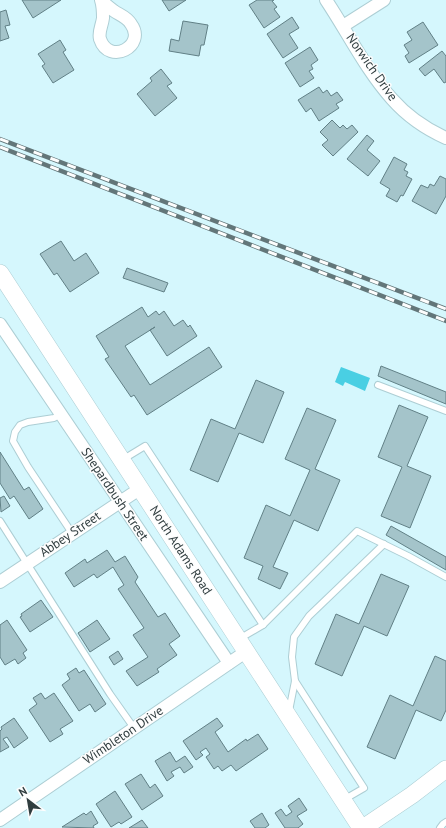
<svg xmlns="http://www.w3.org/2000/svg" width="446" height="828" font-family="'PT Sans',sans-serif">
<rect width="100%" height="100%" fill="#d5f7fd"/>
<polygon fill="#49cfe3" points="341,367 370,378 365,391 345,382 343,386 335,382"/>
<g fill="#a4c4ca" stroke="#618086">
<polygon points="22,0 61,0 33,18"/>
<polygon points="162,0 186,0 169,11"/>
<polygon points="257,0 274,0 272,1 277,7 274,9 280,17 264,28 249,5"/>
<polygon points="6,10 10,25 5,26 9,38 0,41 0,12"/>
<polygon points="292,17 299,28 289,34 298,48 283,58 267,34"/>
<polygon points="183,21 208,25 204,45 201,45 199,56 169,51 171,39 179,41"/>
<polygon points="423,22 438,45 409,63 405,56 409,53 404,45 412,40 407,32"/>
<polygon points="60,40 66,50 63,52 74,70 53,83 42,66 45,64 38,54"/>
<polygon points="310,47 318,60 311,65 313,69 309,71 314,78 300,87 285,63"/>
<polygon points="442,51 446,56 446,82 444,83 434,69 425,76 419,69"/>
<polygon points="161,69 172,83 167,86 177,98 155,116 137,94 152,81 150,78"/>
<polygon points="319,87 323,93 327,90 331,96 337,92 343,100 336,104 339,108 319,121 311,108 306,112 298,100"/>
<polygon points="332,120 340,128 343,125 347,129 352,125 358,132 333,156 322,145 328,140 320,132"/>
<polygon points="367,135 374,141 367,150 380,161 368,176 347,159"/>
<polygon points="394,157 407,164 404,170 408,172 406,176 412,179 403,196 401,195 397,202 386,196 390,189 380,183"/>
<polygon points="440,176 446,179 446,196 436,214 412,201 421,185 428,188 430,184 434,186"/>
<polygon points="61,241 74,261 86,253 99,273 70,292 57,273 54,275 40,254"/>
<polygon points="127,268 168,283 164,292 123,278"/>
<polygon points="142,307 148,317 156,311 159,315 164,311 174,326 183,320 188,327 190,325 197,336 167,356 150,330 155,327 125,346 150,385 209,347 222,367 147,415 134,395 131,397 105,359 109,357 96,336"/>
<polygon points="381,366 446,392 446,404 378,376"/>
<polygon points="256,380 284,392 263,443 239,433 218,482 190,470 211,419 235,429"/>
<polygon points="399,405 428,417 407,466 431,476 410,528 381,516 402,467 378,457"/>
<polygon points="307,408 336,420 315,469 340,480 318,531 294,520 273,567 288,573 280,589 258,579 263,566 244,558 266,505 290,516 310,470 285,459"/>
<polygon points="0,452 24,490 29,487 43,509 29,519 14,496 10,499 0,483"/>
<polygon points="4,496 10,506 1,512 0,498"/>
<polygon points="391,526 446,557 446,570 386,535"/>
<polygon points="107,550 115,562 125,556 138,577 135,582 158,617 165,613 180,636 169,644 177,655 157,669 159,672 137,686 126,671 148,657 133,635 144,628 118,589 124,585 113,567 97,578 94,574 74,587 65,573 85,559 87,563"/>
<polygon points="381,574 409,586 387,636 364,626 342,676 315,664 336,614 359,624"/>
<polygon points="41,600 53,617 30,632 20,617 22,616 21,614"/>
<polygon points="7,620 27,650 23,653 26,658 18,664 15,659 5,665 0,657 0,625"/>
<polygon points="97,620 110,639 90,652 78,633"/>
<polygon points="118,651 123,659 114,665 109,657"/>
<polygon points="435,656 446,661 446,710 441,721 416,710 395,759 367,747 390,695 413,706"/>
<polygon points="76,668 79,673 84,670 106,704 95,712 90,704 79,711 62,685 70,679 67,674"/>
<polygon points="41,693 45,699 54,693 73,721 60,729 63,734 50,742 29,710 37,704 33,698"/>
<polygon points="14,718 28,738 14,748 7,737 3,739 9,747 0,752 0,731 2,729 1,727"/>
<polygon points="217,718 223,726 215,732 228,752 246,739 247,741 258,734 268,749 236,771 231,765 222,771 218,766 214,769 206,757 210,754 206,748 200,752 203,755 196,760 183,741"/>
<polygon points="170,752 176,762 185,756 193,767 184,773 180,767 171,772 174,776 167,781 155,761"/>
<polygon points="141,774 150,788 155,784 163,796 142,810 125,784"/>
<polygon points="115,791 132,817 121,824 119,822 111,827 96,804"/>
<polygon points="299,798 307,810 297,816 303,824 298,828 285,828 275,813 281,809 286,816 292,812 288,806"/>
<polygon points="91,811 98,823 93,826 94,828 62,827 84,813 86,815"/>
<polygon points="262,813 269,825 265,828 255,828 250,821"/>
<polygon points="142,820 148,828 129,828"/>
</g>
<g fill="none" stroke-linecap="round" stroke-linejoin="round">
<g stroke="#adced4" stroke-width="8">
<g id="lane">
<polyline points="378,385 446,411"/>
<polyline points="61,414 54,418 28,422 20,425 15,432 13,441 28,467 72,533"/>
<polyline points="122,460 145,446 263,625"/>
<polyline points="0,521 110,694 134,728"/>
<polyline points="239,639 263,625 357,531 408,556 446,577"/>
<polyline points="295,681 364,788 345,799"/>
<polyline points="289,711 295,681 292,657 294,637 309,616 384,544"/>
<polyline points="440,828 443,824 446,822"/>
</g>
</g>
<g stroke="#adced4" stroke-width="14">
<g id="street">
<path d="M101,0C103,6 103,12 103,18C102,26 98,32 100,39C109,66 147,46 131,24C127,17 120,15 114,11C110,8 106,5 102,1"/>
<path d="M326,0C348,33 366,70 392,99C407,116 426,129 446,138"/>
<polyline points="343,26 384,0"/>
<polyline points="0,324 229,663"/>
<polyline points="0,582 141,488"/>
<polyline points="0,820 247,651"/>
</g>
</g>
<g stroke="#adced4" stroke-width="18">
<g id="secondary">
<polyline points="0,273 361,828"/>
<polyline points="363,828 412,795 446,769"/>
</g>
</g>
<use href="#lane" stroke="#fff" stroke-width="6"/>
<use href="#street" stroke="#fff" stroke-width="12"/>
<use href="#secondary" stroke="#fff" stroke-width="17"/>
<g stroke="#637679" stroke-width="4.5">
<g id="rail">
<polyline points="0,139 446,309"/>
<polyline points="0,147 446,321"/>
</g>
</g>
<use href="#rail" stroke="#fdfdfd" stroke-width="3" stroke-dasharray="9" stroke-linecap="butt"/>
</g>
<g text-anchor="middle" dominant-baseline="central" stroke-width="3" stroke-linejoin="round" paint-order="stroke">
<g font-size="13" fill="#303d3f" stroke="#fdfdfd">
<text transform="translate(372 67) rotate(55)">Norwich Drive</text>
<text transform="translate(115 494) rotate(56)">Shepardbush Street</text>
<text transform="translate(70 534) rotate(-34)">Abbey Street</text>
<text transform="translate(181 550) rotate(57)">North Adams Road</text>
<text transform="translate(123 735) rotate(-34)">Wimbleton Drive</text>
</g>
</g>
<g transform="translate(28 800) rotate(329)" stroke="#fdfdfd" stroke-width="3" paint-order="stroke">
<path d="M0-3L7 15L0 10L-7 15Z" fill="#303d3f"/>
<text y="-6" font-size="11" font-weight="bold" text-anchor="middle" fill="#303d3f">N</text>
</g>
</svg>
